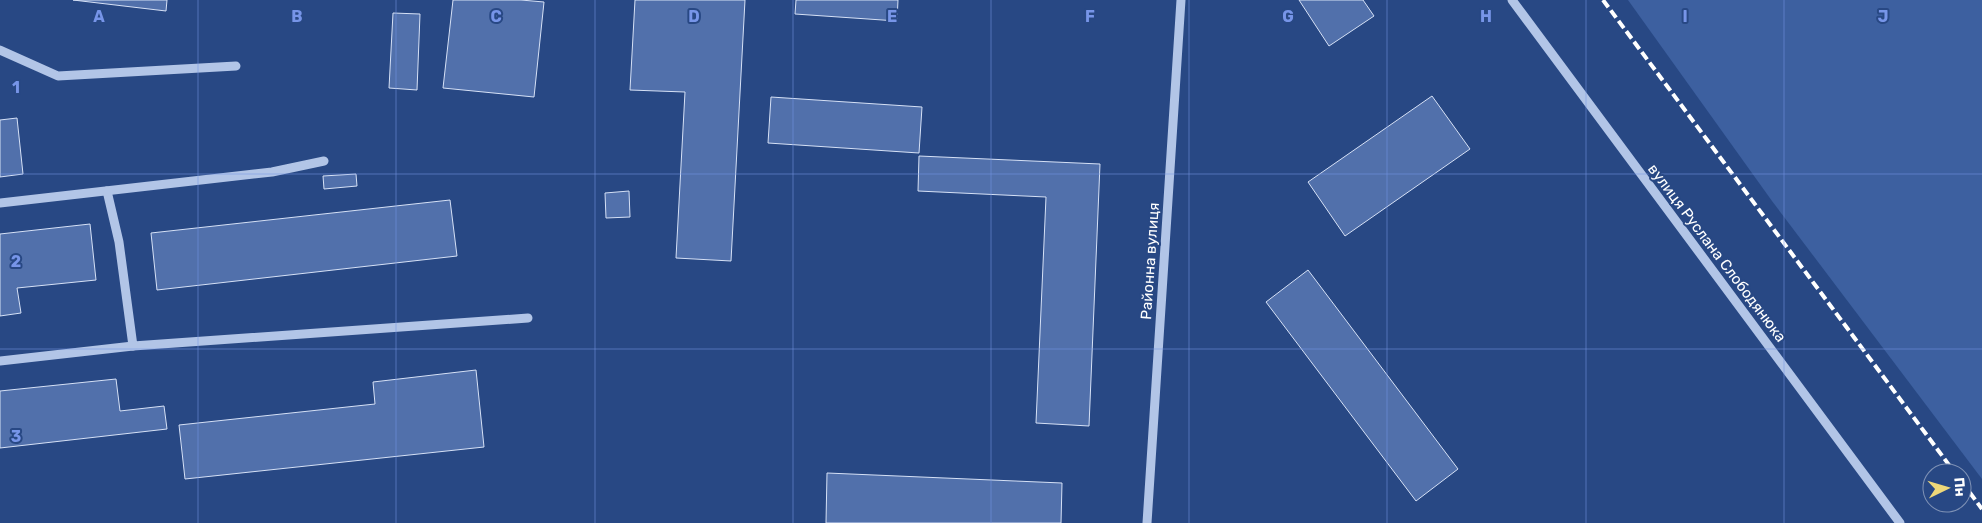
<svg xmlns="http://www.w3.org/2000/svg" width="1982" height="523" font-family="Rubik,sans-serif">
<rect width="100%" height="100%" fill="#284884"/>
<polygon fill="#3d60a0" points="1628,0 1982,0 1982,479 1772,201"/>
<g fill="#5170ab" stroke="#d6e1f6">
<polygon points="73,0 167,0 166,11"/>
<polygon points="453,0 521,0 544,2 534,97 443,88"/>
<polygon points="635,0 745,0 731,261 676,258 685,92 630,90"/>
<polygon points="796,0 898,0 897,21 795,14"/>
<polygon points="1299,0 1363,0 1374,16 1329,46"/>
<polygon points="393,13 420,14 417,90 389,88"/>
<polygon points="1432,96 1470,149 1345,236 1308,182"/>
<polygon points="771,97 922,107 919,153 768,143"/>
<polygon points="17,118 23,174 0,177 0,120"/>
<polygon points="919,156 1100,164 1089,426 1036,423 1046,197 918,191"/>
<polygon points="356,174 357,186 324,189 323,176"/>
<polygon points="629,191 630,217 606,218 605,193"/>
<polygon points="450,200 457,256 157,290 151,233"/>
<polygon points="90,224 96,280 17,288 21,313 0,316 0,234"/>
<polygon points="1308,270 1458,469 1416,501 1266,302"/>
<polygon points="476,370 484,447 185,479 179,425 375,404 373,382"/>
<polygon points="116,379 120,411 164,406 167,429 0,448 0,391"/>
<polygon points="827,473 1062,483 1061,523 826,523"/>
</g>
<g fill="none" stroke-linecap="round" stroke-linejoin="round">
<g stroke="#b2c5e7" stroke-width="9">
<polyline points="1512,0 1900,523"/>
<polyline points="0,50 58,76 236,66"/>
<polyline points="107,191 119,242 133,346 528,318"/>
<polyline points="0,203 272,172 324,161"/>
<polyline points="0,361 133,346"/>
<polyline points="1147,523 1181,0"/>
</g>
<g stroke="#fff" stroke-width="4" stroke-dasharray="9 4" stroke-linecap="butt">
<polyline points="1603,0 1955,473"/>
<polyline points="1962,482 1982,509"/>
</g>
</g>
<path fill="none" stroke="#7795e8" stroke-width="1" stroke-opacity="0.55" d="M198,0V523M396,0V523M595,0V523M793,0V523M991,0V523M1189,0V523M1387,0V523M1586,0V523M1784,0V523M0,174H1982M0,349H1982"/>
<g text-anchor="middle" dominant-baseline="central" stroke-width="4" stroke-linejoin="round" paint-order="stroke">
<g font-size="15" fill="#fff" stroke="#284884">
<text transform="translate(1717 253) rotate(53)">вулиця Руслана Слободянюка</text>
<text transform="translate(1150 261) rotate(-86)">Районна вулиця</text>
</g>
</g>
<g font-size="16" text-anchor="middle" font-weight="bold" fill="#7795e8" stroke="#284884" stroke-width="4" stroke-linejoin="round" paint-order="stroke">
<text x="99" y="22">A</text>
<text x="297" y="22">B</text>
<text x="496" y="22">C</text>
<text x="694" y="22">D</text>
<text x="892" y="22">E</text>
<text x="1090" y="22">F</text>
<text x="1288" y="22">G</text>
<text x="1486" y="22">H</text>
<text x="1685" y="22">I</text>
<text x="1883" y="22">J</text>
<text x="16" y="93">1</text>
<text x="16" y="267">2</text>
<text x="16" y="442">3</text>
</g>
<g transform="translate(1947 488) rotate(85)"><circle r="24" fill="#284884" stroke="#7e91b5"/>
<path d="M0-4L9 19L0 12L-9 19Z" fill="#eed879"/>
<text y="-8" font-size="14" font-weight="bold" text-anchor="middle" fill="#ffffff">Пн</text>
</g>
</svg>
